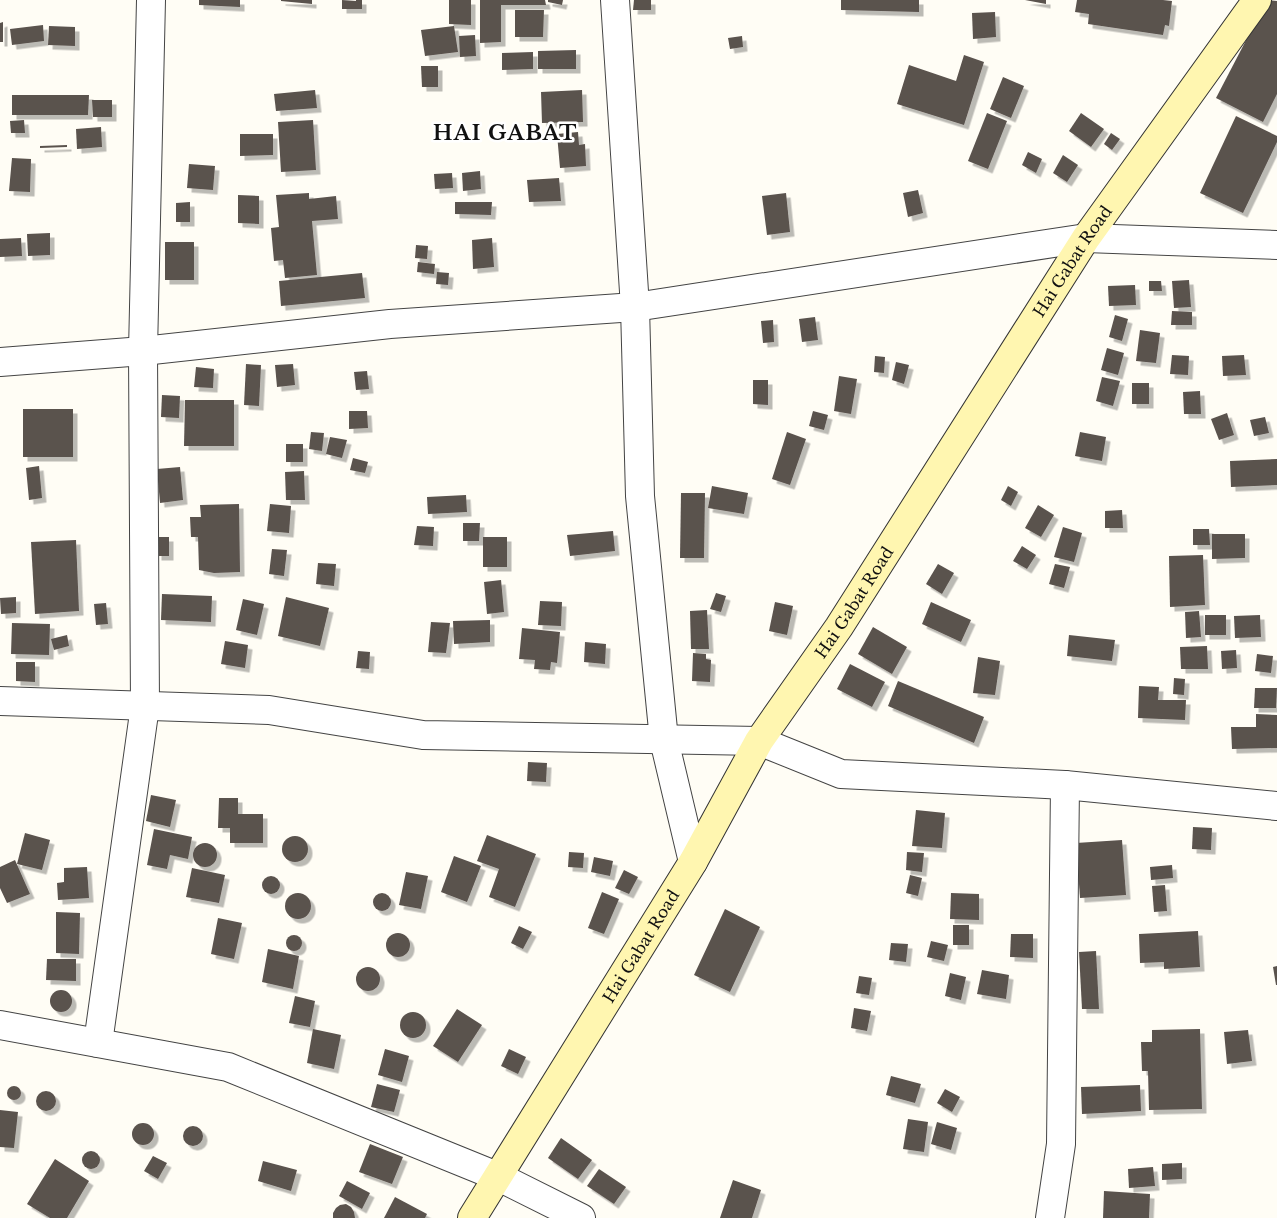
<svg xmlns="http://www.w3.org/2000/svg" width="1277" height="1218" font-family="'Libre Baskerville',serif">
<defs>
<filter id="shadow"><feDropShadow dx="4.5" dy="4.5" stdDeviation="0" flood-color="#0004"/></filter>
</defs>
<rect width="100%" height="100%" fill="#fffdf5"/>
<g fill="#5a524d" filter="url(#shadow)">
<polygon points="199,0 240,0 240,7 199,5"/>
<polygon points="281,0 312,0 312,4 281,1"/>
<polygon points="342,0 356,1 356,0 362,0 362,9 342,9"/>
<polygon points="449,0 471,0 471,25 449,24"/>
<polygon points="480,0 545,0 546,5 501,5 501,42 480,43"/>
<polygon points="548,0 563,0 562,5 548,2"/>
<polygon points="634,0 651,0 651,10 633,10"/>
<polygon points="841,0 919,0 919,12 841,10"/>
<polygon points="1025,0 1046,0 1046,4"/>
<polygon points="1077,0 1163,0 1172,1 1169,26 1165,25 1163,35 1088,24 1089,14 1075,12"/>
<polygon points="1267,0 1277,1 1277,94 1263,122 1216,98"/>
<polygon points="515,10 544,10 543,37 515,37"/>
<polygon points="995,12 996,37 973,39 972,13"/>
<polygon points="3,22 3,42 0,42 0,23"/>
<polygon points="43,25 44,41 12,45 10,29"/>
<polygon points="49,26 75,27 75,46 48,45"/>
<polygon points="454,26 458,52 425,56 421,30"/>
<polygon points="475,35 476,56 460,57 459,36"/>
<polygon points="742,36 743,47 730,49 728,38"/>
<polygon points="576,50 576,69 538,69 538,51"/>
<polygon points="533,52 533,69 502,70 502,53"/>
<polygon points="964,55 984,62 964,125 897,104 909,65 956,81"/>
<polygon points="421,66 438,66 438,87 422,87"/>
<polygon points="1003,77 1024,86 1011,118 990,109"/>
<polygon points="315,90 317,108 276,111 274,94"/>
<polygon points="582,90 583,122 542,123 541,92"/>
<polygon points="12,95 89,95 88,115 12,115"/>
<polygon points="92,100 112,100 112,117 93,117"/>
<polygon points="987,113 1007,121 988,169 968,161"/>
<polygon points="1081,113 1104,129 1091,147 1069,131"/>
<polygon points="1236,116 1277,136 1277,142 1243,213 1200,193"/>
<polygon points="24,120 25,133 11,133 10,121"/>
<polygon points="313,120 316,170 281,172 278,122"/>
<polygon points="101,127 102,147 77,149 76,129"/>
<polygon points="578,132 579,145 585,144 586,166 560,168 557,134"/>
<polygon points="1111,133 1120,139 1112,150 1104,144"/>
<polygon points="240,134 273,134 273,155 240,156"/>
<polygon points="67,145 67,147 40,148 40,146"/>
<polygon points="1028,152 1042,159 1036,173 1022,165"/>
<polygon points="1063,155 1078,165 1067,182 1053,173"/>
<polygon points="12,158 31,159 30,192 9,191"/>
<polygon points="189,164 215,166 213,190 187,188"/>
<polygon points="480,171 481,189 463,191 462,173"/>
<polygon points="452,173 453,188 435,189 434,174"/>
<polygon points="559,178 561,201 529,202 527,180"/>
<polygon points="918,190 923,213 908,217 903,193"/>
<polygon points="309,193 309,199 336,196 338,219 312,221 317,275 285,278 283,260 274,261 271,228 279,227 276,195"/>
<polygon points="786,193 790,232 767,235 762,196"/>
<polygon points="238,195 259,196 259,224 238,223"/>
<polygon points="190,202 190,222 176,222 176,203"/>
<polygon points="455,202 492,202 491,215 455,214"/>
<polygon points="50,233 50,255 28,256 27,234"/>
<polygon points="21,238 22,256 0,257 0,239"/>
<polygon points="492,238 494,267 473,269 472,240"/>
<rect x="165" y="242" width="29" height="38"/>
<polygon points="416,245 428,246 427,259 415,258"/>
<polygon points="418,262 435,264 434,274 417,272"/>
<polygon points="437,272 449,273 448,285 436,284"/>
<polygon points="362,273 365,298 281,306 279,281"/>
<polygon points="1189,280 1191,307 1174,308 1172,281"/>
<polygon points="1149,281 1161,281 1162,291 1149,291"/>
<polygon points="1135,285 1136,305 1109,306 1108,286"/>
<polygon points="1172,311 1192,312 1192,325 1171,325"/>
<polygon points="1115,315 1128,319 1122,341 1109,337"/>
<polygon points="815,317 818,340 802,342 799,319"/>
<polygon points="773,320 774,342 763,343 761,321"/>
<polygon points="1140,330 1160,333 1156,363 1136,361"/>
<polygon points="1107,348 1124,353 1118,375 1101,370"/>
<polygon points="1172,355 1189,356 1188,375 1170,374"/>
<polygon points="1244,355 1246,375 1223,376 1222,356"/>
<polygon points="875,356 885,357 884,373 874,372"/>
<polygon points="896,362 909,365 904,384 892,380"/>
<polygon points="246,364 261,365 259,406 244,405"/>
<polygon points="293,364 295,385 277,387 275,365"/>
<polygon points="196,367 214,369 213,388 194,387"/>
<polygon points="367,371 369,389 356,390 354,372"/>
<polygon points="839,376 857,379 851,414 834,411"/>
<polygon points="1102,377 1120,381 1113,406 1096,401"/>
<polygon points="753,380 768,380 768,405 753,404"/>
<rect x="1132" y="383" width="17" height="21"/>
<polygon points="1200,391 1201,414 1184,414 1183,392"/>
<polygon points="162,395 180,396 179,418 161,417"/>
<polygon points="185,400 234,400 234,446 184,446"/>
<rect x="23" y="409" width="50" height="48"/>
<polygon points="349,411 367,411 368,428 349,429"/>
<polygon points="813,411 828,415 824,430 809,426"/>
<polygon points="1227,413 1234,435 1219,440 1211,419"/>
<polygon points="1265,417 1269,433 1254,436 1250,420"/>
<polygon points="311,432 324,433 322,451 309,449"/>
<polygon points="787,432 806,439 790,485 772,479"/>
<polygon points="1080,432 1106,437 1102,461 1075,456"/>
<polygon points="330,437 347,440 342,458 326,454"/>
<rect x="286" y="444" width="17" height="18"/>
<polygon points="353,458 368,462 365,473 350,470"/>
<polygon points="1277,459 1277,485 1231,487 1230,461"/>
<polygon points="39,466 42,498 29,500 26,468"/>
<polygon points="180,467 183,500 160,503 157,469"/>
<polygon points="304,471 305,500 286,500 285,472"/>
<polygon points="712,486 748,493 744,514 708,508"/>
<polygon points="1008,486 1018,492 1011,506 1001,500"/>
<polygon points="681,493 705,493 704,558 680,558"/>
<polygon points="466,495 467,512 428,514 427,497"/>
<polygon points="239,504 240,572 214,573 199,570 198,537 191,537 190,517 201,517 200,505"/>
<polygon points="270,504 291,506 289,533 267,531"/>
<polygon points="1038,505 1054,515 1041,537 1025,528"/>
<polygon points="1122,510 1123,528 1105,528 1105,511"/>
<polygon points="463,523 480,523 479,541 463,541"/>
<polygon points="417,526 434,527 433,546 414,545"/>
<polygon points="1063,527 1082,533 1074,562 1054,557"/>
<polygon points="1193,529 1209,529 1210,545 1193,545"/>
<polygon points="613,531 615,551 570,556 567,535"/>
<polygon points="1212,534 1245,534 1245,558 1212,559"/>
<rect x="157" y="537" width="12" height="19"/>
<rect x="483" y="537" width="24" height="30"/>
<polygon points="76,540 79,611 35,614 31,542"/>
<polygon points="1022,546 1036,555 1027,569 1013,561"/>
<polygon points="272,549 287,550 284,576 269,574"/>
<polygon points="1203,555 1205,605 1170,607 1169,556"/>
<polygon points="318,563 336,564 334,586 316,584"/>
<polygon points="938,564 954,573 942,594 926,584"/>
<polygon points="1055,564 1070,567 1064,588 1049,584"/>
<polygon points="501,580 504,612 487,614 484,582"/>
<polygon points="716,593 726,596 721,612 710,609"/>
<polygon points="162,594 212,596 211,622 161,620"/>
<polygon points="16,597 16,613 1,614 0,598"/>
<polygon points="286,597 329,608 320,646 278,636"/>
<polygon points="243,599 264,604 257,635 236,630"/>
<polygon points="540,601 562,602 561,626 538,625"/>
<polygon points="775,602 793,606 787,635 769,631"/>
<polygon points="931,602 971,620 961,642 922,624"/>
<polygon points="106,603 108,624 96,625 94,604"/>
<polygon points="707,610 709,649 691,649 690,611"/>
<polygon points="1199,611 1201,637 1186,638 1185,612"/>
<rect x="1205" y="615" width="21" height="20"/>
<polygon points="1260,615 1261,637 1235,638 1234,616"/>
<polygon points="490,620 490,642 454,644 453,621"/>
<polygon points="431,622 450,623 446,653 428,652"/>
<polygon points="12,623 50,624 49,655 11,654"/>
<polygon points="873,627 907,647 892,674 858,654"/>
<polygon points="522,628 560,632 557,663 551,662 550,670 534,669 535,660 519,659"/>
<polygon points="67,635 69,646 54,650 51,639"/>
<polygon points="1069,635 1115,640 1112,661 1067,656"/>
<polygon points="225,641 248,645 245,668 221,664"/>
<polygon points="585,642 606,644 605,664 584,662"/>
<polygon points="1207,646 1208,669 1181,669 1180,647"/>
<polygon points="1236,650 1237,668 1222,669 1221,651"/>
<polygon points="358,651 370,652 369,669 356,668"/>
<polygon points="693,653 706,654 706,659 711,660 710,682 692,681"/>
<polygon points="1257,654 1273,656 1271,673 1255,671"/>
<polygon points="978,657 1000,661 995,695 973,693"/>
<polygon points="16,662 35,662 35,682 16,681"/>
<polygon points="850,664 885,682 872,707 837,689"/>
<polygon points="1174,678 1185,679 1184,695 1173,694"/>
<polygon points="898,681 984,717 974,743 888,706"/>
<polygon points="1139,686 1159,687 1158,700 1186,700 1185,720 1138,718"/>
<polygon points="1255,688 1277,688 1276,708 1254,708"/>
<polygon points="1256,714 1277,715 1277,748 1232,749 1231,727 1256,727"/>
<polygon points="528,762 547,763 546,782 527,781"/>
<polygon points="151,795 176,800 170,827 146,821"/>
<polygon points="219,798 238,798 238,814 263,814 263,843 230,843 230,828 218,828"/>
<polygon points="916,810 945,813 942,848 912,846"/>
<polygon points="1193,827 1212,828 1211,850 1192,849"/>
<polygon points="154,829 192,837 188,859 170,855 167,869 147,865"/>
<polygon points="25,833 50,840 42,870 17,864"/>
<polygon points="487,835 536,854 515,907 489,897 499,869 477,861"/>
<circle cx="295" cy="849" r="13"/>
<polygon points="1122,840 1126,895 1080,898 1076,843"/>
<circle cx="205" cy="855" r="12"/>
<polygon points="569,852 584,853 583,868 568,867"/>
<polygon points="907,852 924,853 922,872 906,870"/>
<polygon points="454,856 481,866 467,902 441,892"/>
<polygon points="594,857 613,861 610,876 591,872"/>
<polygon points="15,860 30,894 7,903 0,888 0,867"/>
<polygon points="1172,865 1173,878 1151,880 1150,867"/>
<polygon points="87,867 89,898 58,900 57,883 64,882 64,868"/>
<polygon points="192,868 225,875 219,903 186,897"/>
<polygon points="624,870 638,877 629,894 615,888"/>
<polygon points="406,872 428,876 421,909 399,905"/>
<polygon points="910,875 922,878 918,896 906,893"/>
<circle cx="271" cy="885" r="9"/>
<polygon points="1165,885 1167,911 1154,912 1152,886"/>
<polygon points="602,892 619,899 604,934 588,928"/>
<circle cx="382" cy="902" r="9"/>
<polygon points="951,893 979,894 979,920 950,919"/>
<circle cx="298" cy="906" r="13"/>
<polygon points="725,909 760,927 730,992 694,975"/>
<polygon points="56,912 80,913 79,954 56,953"/>
<polygon points="218,918 242,923 234,959 211,954"/>
<rect x="953" y="925" width="16" height="20"/>
<polygon points="519,926 532,932 523,949 511,943"/>
<polygon points="1198,931 1200,967 1164,969 1164,962 1140,963 1139,934"/>
<circle cx="398" cy="945" r="12"/>
<polygon points="1011,934 1033,934 1033,958 1010,957"/>
<circle cx="294" cy="943" r="8"/>
<polygon points="931,941 948,945 944,961 927,957"/>
<polygon points="891,943 908,944 906,962 889,960"/>
<polygon points="268,949 299,956 293,989 262,982"/>
<polygon points="1096,951 1099,1009 1082,1009 1079,952"/>
<polygon points="47,959 76,959 76,981 46,980"/>
<polygon points="1277,966 1277,985 1276,985 1273,967"/>
<circle cx="368" cy="979" r="12"/>
<polygon points="982,970 1009,975 1006,999 977,994"/>
<polygon points="950,973 966,977 961,1000 945,996"/>
<polygon points="859,976 872,978 869,995 856,993"/>
<circle cx="61" cy="1001" r="11"/>
<polygon points="295,996 315,1001 310,1027 289,1023"/>
<polygon points="854,1008 871,1011 867,1031 851,1028"/>
<polygon points="457,1009 482,1025 458,1062 433,1046"/>
<circle cx="413" cy="1025" r="13"/>
<polygon points="313,1029 341,1035 334,1069 307,1063"/>
<polygon points="1200,1029 1202,1109 1149,1110 1148,1071 1142,1071 1141,1042 1152,1042 1152,1030"/>
<polygon points="1248,1030 1252,1061 1227,1064 1224,1032"/>
<polygon points="385,1049 409,1056 402,1082 378,1075"/>
<polygon points="509,1049 526,1057 518,1074 501,1066"/>
<polygon points="891,1076 921,1084 915,1103 886,1095"/>
<polygon points="377,1084 400,1090 394,1112 371,1107"/>
<polygon points="1140,1085 1141,1111 1082,1114 1081,1087"/>
<circle cx="14" cy="1093" r="7"/>
<polygon points="945,1089 960,1097 952,1112 937,1103"/>
<circle cx="46" cy="1101" r="10"/>
<polygon points="0,1110 18,1112 14,1148 0,1147"/>
<polygon points="908,1119 928,1122 924,1152 903,1149"/>
<polygon points="937,1122 957,1128 951,1150 931,1144"/>
<circle cx="143" cy="1134" r="11"/>
<circle cx="193" cy="1136" r="10"/>
<polygon points="561,1138 592,1160 578,1179 548,1158"/>
<polygon points="370,1144 403,1157 392,1184 359,1172"/>
<circle cx="91" cy="1160" r="9"/>
<polygon points="153,1156 167,1163 158,1179 144,1171"/>
<polygon points="55,1159 89,1181 67,1218 50,1218 27,1204"/>
<polygon points="263,1161 297,1170 291,1191 258,1181"/>
<polygon points="1182,1163 1182,1179 1162,1180 1162,1164"/>
<polygon points="1153,1167 1155,1186 1129,1188 1128,1169"/>
<polygon points="599,1169 626,1187 614,1204 587,1186"/>
<polygon points="733,1180 761,1190 752,1218 720,1218"/>
<polygon points="347,1181 370,1193 362,1209 339,1196"/>
<polygon points="1104,1191 1150,1194 1149,1218 1103,1218"/>
<polygon points="395,1197 427,1214 425,1218 384,1218"/>
<polygon points="346,1204 351,1207 354,1212 355,1218 333,1218 333,1213 336,1208 340,1205"/>
</g>
<g fill="none" stroke-linecap="round" stroke-linejoin="round">
<g stroke="#444" stroke-width="30">
<g id="street">
<polyline points="615,0 635,307 640,496 664,740 693,862"/>
<polyline points="0,362 143,351 390,324 635,307 1086,238 1277,245"/>
<polyline points="0,701 269,710 423,735 759,741 841,774 1065,785 1277,806"/>
<polyline points="0,1025 228,1067 499,1177 581,1218"/>
<polyline points="98,1043 145,706 143,351 151,0"/>
<polyline points="1050,1218 1061,1144 1065,785"/>
</g>
</g>
<g stroke="#333" stroke-width="30">
<g id="secondary">
<path id="s1" d="M472,1218L693,862L759,741L839,627L1086,238L1257,0"/>
</g>
</g>
<use href="#street" stroke="#fff" stroke-width="28"/>
<use href="#secondary" stroke="#fff6b0" stroke-width="28"/>
</g>
<g text-anchor="middle" dominant-baseline="central" stroke-width="5" stroke-linejoin="round" paint-order="stroke">
<g font-size="16" fill="#111" stroke="#fff">
<text stroke="none"><textPath href="#s1" startOffset="1130">Hai Gabat Road</textPath></text>
<text stroke="none"><textPath href="#s1" startOffset="725">Hai Gabat Road</textPath></text>
<text stroke="none"><textPath href="#s1" startOffset="320">Hai Gabat Road</textPath></text>
</g>
<g font-size="21" font-weight="bold" letter-spacing="1" fill="#111" stroke="#fff">
<text x="505" y="133">HAI GABAT</text>
</g>
</g>
</svg>
